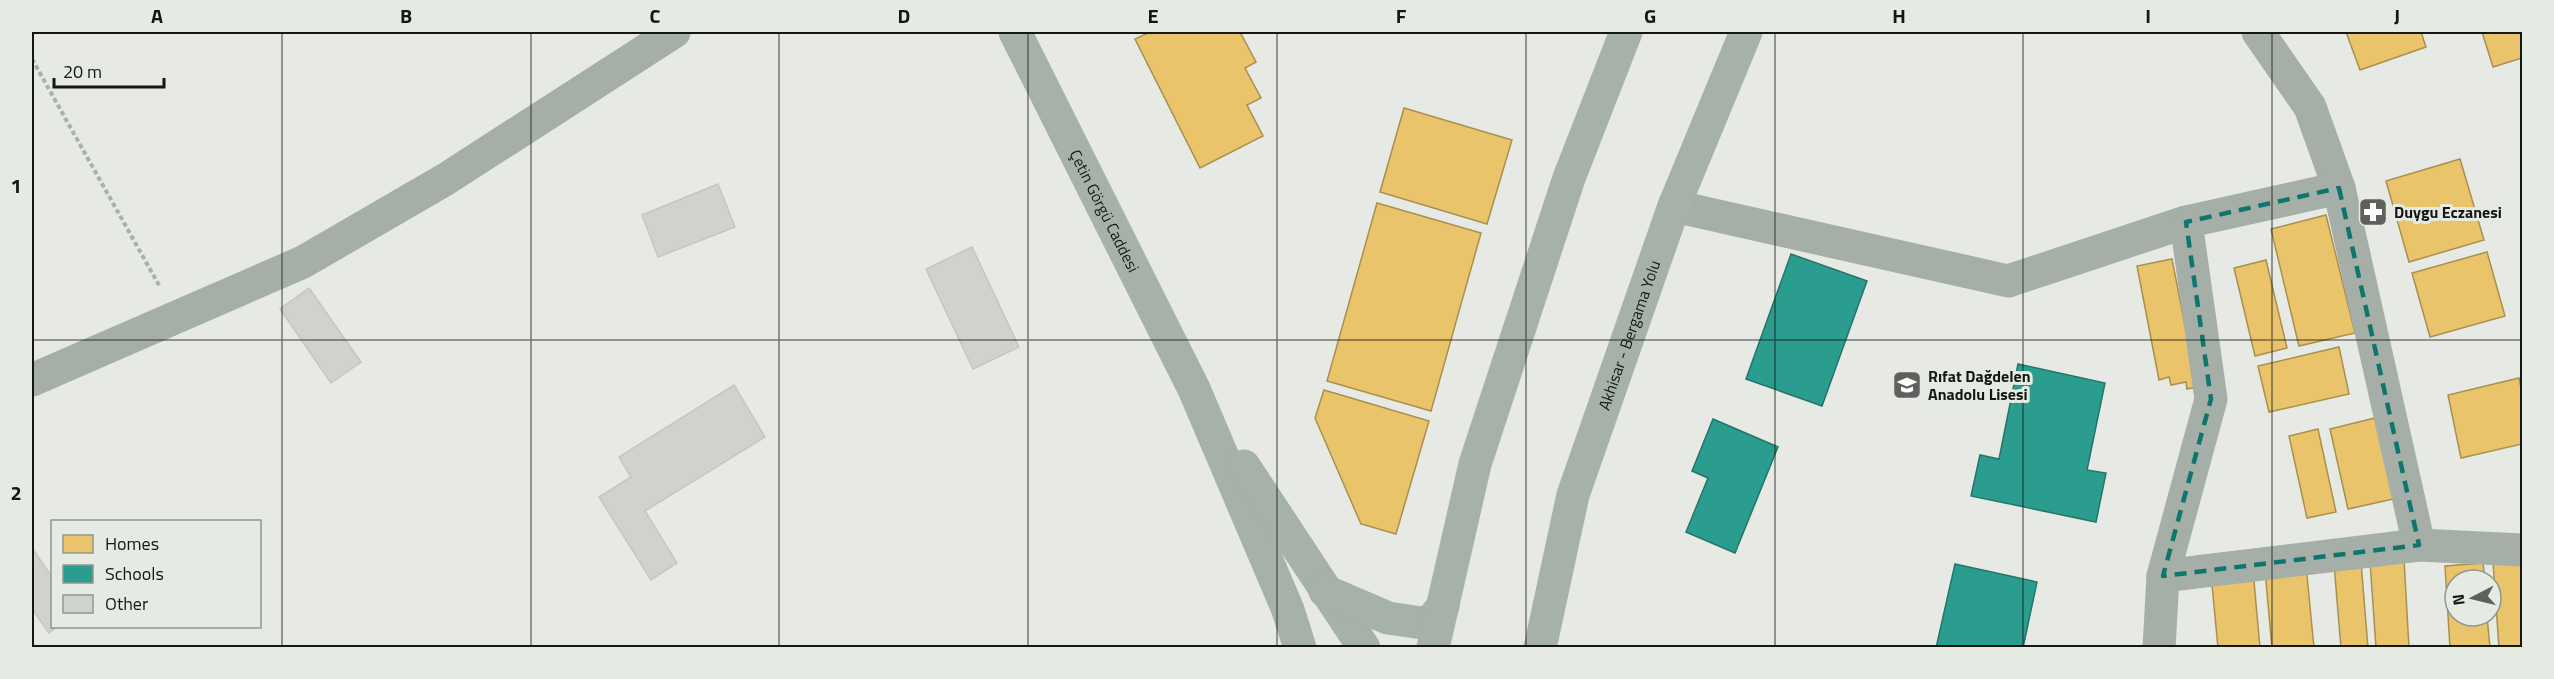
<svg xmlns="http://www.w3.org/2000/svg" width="2554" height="679" font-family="'Titillium Web',sans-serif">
<rect width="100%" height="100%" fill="#e6e9e4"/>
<g fill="#e9c46a" stroke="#a99050" stroke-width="1.5">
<polygon points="1150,32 1240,32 1256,62 1245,68 1261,98 1247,105 1263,136 1200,168 1135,39"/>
<polygon points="2346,32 2421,32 2426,47 2360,70"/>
<polygon points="2482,32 2522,32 2522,58 2493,67"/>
<polygon points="1404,108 1512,140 1487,224 1380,192"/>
<polygon points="2460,159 2484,240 2409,262 2386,181"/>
<polygon points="1377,203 1481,233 1431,411 1327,381"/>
<polygon points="2326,215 2355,333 2299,346 2271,229"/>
<polygon points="2487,252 2505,316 2430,337 2412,273"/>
<polygon points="2172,259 2197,387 2187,389 2186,382 2171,385 2169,377 2159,380 2137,266"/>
<polygon points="2266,260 2287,348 2255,356 2234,268"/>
<polygon points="2339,347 2349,394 2269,412 2258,366"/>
<polygon points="2519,378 2522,393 2522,444 2461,458 2448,395"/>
<polygon points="1324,390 1429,421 1396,534 1361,524 1315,418"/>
<polygon points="2379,417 2398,498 2348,509 2330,429"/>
<polygon points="2318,429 2336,512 2307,518 2289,436"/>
<polygon points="2404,559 2409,648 2376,648 2370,561"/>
<polygon points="2522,560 2522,648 2499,648 2493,562"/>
<polygon points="2361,562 2368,648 2341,648 2334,564"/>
<polygon points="2483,563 2485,580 2455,580 2455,616 2487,616 2490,648 2450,648 2445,566"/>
<polygon points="2306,565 2314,648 2272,648 2265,570"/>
<polygon points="2253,570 2260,648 2218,648 2211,574"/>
</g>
<g fill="#2a9d8f" stroke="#24756a" stroke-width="1.5">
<polygon points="1791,254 1867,281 1822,406 1746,379"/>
<polygon points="2018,364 2105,383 2087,470 2106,473 2096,522 1971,496 1980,455 1999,459"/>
<polygon points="1713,419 1778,447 1735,553 1686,532 1708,478 1692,471"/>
<polygon points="1955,564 2037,582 2023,648 1936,648"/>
</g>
<g fill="#d0d2ce" stroke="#c4c6c2" stroke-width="1.5">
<polygon points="718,184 735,227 658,257 642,215"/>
<polygon points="972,247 1019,347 973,369 926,269"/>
<polygon points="309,288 361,362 331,383 280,309"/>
<polygon points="734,385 765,437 645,511 677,563 651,580 599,497 631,477 619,457"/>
<polygon points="32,548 52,577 52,626 58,626 49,633 32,609"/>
</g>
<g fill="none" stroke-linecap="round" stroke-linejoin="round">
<polyline stroke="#aab1ac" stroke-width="4" stroke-dasharray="4.5 3" stroke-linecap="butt" points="32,59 160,287"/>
<g stroke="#a5afa8" stroke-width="33">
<polyline points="2258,32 2310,107 2339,188 2419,545"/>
<polyline points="1674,206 2008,281 2186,222 2339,188"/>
<polyline points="32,380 303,262 446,179 674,32"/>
<polyline points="2163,576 2419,545 2522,550"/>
<polyline points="2159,648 2163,576 2211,399 2186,222"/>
</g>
<g stroke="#a6b1a8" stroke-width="33">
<path id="s1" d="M1015,32L1194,389L1288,610L1300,648"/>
<polyline points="1244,466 1364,648"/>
<polyline points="1325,591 1388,618 1429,624 1443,606"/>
<polyline points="1433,648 1475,464 1569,178 1626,32"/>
<path id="s2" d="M1540,648L1573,495L1674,206L1746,32"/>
</g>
</g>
<path fill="none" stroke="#0f766e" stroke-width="4.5" stroke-dasharray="12 8" stroke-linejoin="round" d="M2339,188L2419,545L2163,576L2211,399L2186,222Z"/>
<path fill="none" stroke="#151714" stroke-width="1.5" stroke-opacity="0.55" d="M282,32V648M531,32V648M779,32V648M1028,32V648M1277,32V648M1526,32V648M1775,32V648M2023,32V648M2272,32V648M32,340H2522"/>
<defs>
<g id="pharmacy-square" transform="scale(1.5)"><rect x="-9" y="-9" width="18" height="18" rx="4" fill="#5e605d" stroke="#e5eae3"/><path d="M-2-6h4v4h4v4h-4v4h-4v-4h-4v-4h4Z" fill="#fff"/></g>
<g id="school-square" transform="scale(1.5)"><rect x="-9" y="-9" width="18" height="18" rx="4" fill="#5e605d" stroke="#e5eae3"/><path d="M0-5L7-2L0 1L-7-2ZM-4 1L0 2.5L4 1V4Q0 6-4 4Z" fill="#fff"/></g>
</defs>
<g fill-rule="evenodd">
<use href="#pharmacy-square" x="2373" y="212"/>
<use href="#school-square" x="1907" y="385"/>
</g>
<g text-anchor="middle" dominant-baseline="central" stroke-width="6" stroke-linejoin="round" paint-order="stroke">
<g font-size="16" fill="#151714" stroke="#e5eae3">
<text stroke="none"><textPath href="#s1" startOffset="200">Çetin Görgü Caddesi</textPath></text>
<text stroke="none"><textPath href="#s2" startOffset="326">Akhisar - Bergama Yolu</textPath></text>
</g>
<g font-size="16" font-weight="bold" fill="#151714" stroke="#e5eae3" text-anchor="start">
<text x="2394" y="212">Duygu Eczanesi</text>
<text x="1928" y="376">Rıfat Dağdelen<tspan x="1928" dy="18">Anadolu Lisesi</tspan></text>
</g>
</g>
<rect width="2554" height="679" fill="none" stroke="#e5eae3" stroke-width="66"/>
<rect x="51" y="520" width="210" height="108" fill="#e5eae3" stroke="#929690" stroke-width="1.5"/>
<rect x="63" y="535" width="30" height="18" fill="#e9c46a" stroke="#929690" stroke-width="1.5"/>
<text x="105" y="550" font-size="18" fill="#151714">Homes</text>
<rect x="63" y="565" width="30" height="18" fill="#2a9d8f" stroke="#929690" stroke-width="1.5"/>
<text x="105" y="580" font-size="18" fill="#151714">Schools</text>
<rect x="63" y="595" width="30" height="18" fill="#d0d2ce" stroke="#929690" stroke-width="1.5"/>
<text x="105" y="610" font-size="18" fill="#151714">Other</text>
<g transform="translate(2473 598) rotate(263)"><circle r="28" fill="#e5eae3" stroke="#929690" stroke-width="1.5"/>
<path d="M0-4.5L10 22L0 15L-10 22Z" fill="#5e605d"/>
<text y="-9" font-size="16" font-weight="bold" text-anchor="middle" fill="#151714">N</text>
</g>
<path d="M54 78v9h110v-9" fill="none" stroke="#151714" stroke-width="3"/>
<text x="63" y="78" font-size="18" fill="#151714" stroke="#e5eae3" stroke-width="4.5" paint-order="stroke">20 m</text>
<rect x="33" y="33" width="2488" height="613" fill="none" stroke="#151714" stroke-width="2"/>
<g font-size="20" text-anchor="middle" font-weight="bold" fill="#151714">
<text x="157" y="23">A</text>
<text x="406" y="23">B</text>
<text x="655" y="23">C</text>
<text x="904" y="23">D</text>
<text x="1153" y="23">E</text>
<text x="1401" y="23">F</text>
<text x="1650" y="23">G</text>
<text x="1899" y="23">H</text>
<text x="2148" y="23">I</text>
<text x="2397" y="23">J</text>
<text x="16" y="193">1</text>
<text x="16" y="500">2</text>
</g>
</svg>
